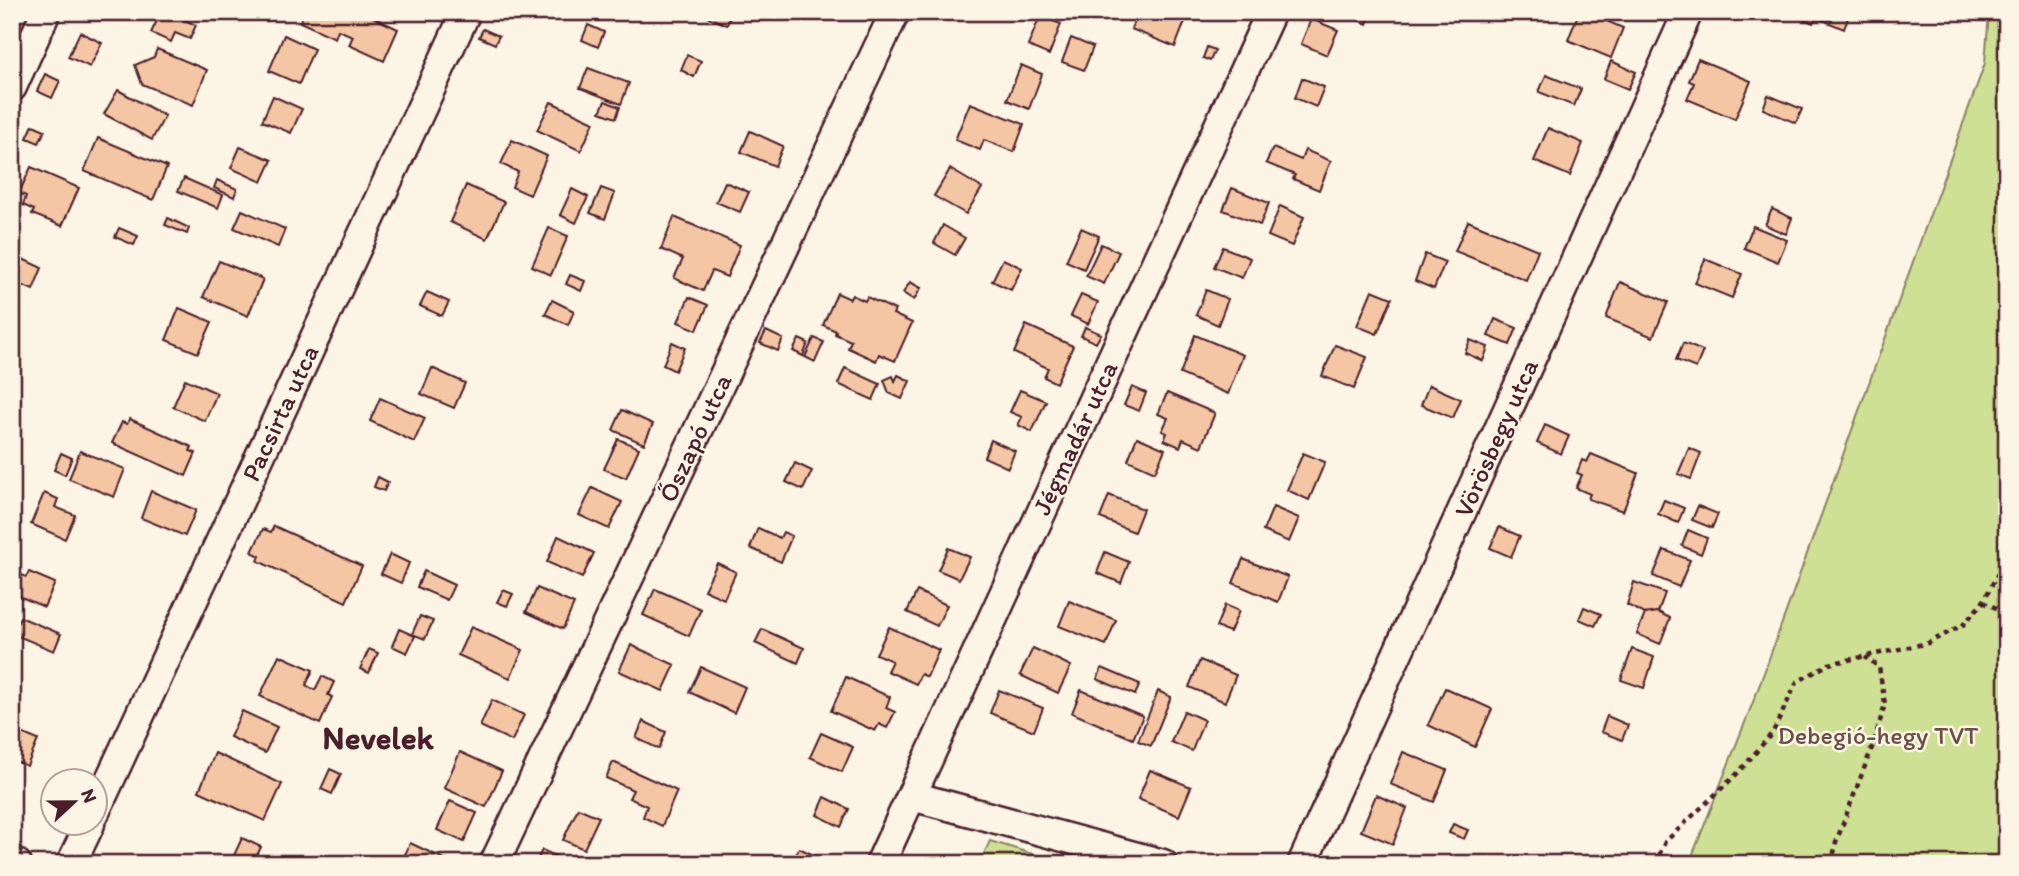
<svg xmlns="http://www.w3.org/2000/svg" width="2019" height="876" font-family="Itim,sans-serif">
<rect width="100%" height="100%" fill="#fcf5e5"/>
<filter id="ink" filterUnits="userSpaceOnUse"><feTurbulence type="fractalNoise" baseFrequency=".0143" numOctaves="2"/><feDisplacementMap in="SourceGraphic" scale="14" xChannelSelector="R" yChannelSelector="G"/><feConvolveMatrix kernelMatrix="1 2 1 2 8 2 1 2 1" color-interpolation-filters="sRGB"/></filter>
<g filter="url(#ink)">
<g fill="#cee094" stroke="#8c8060" stroke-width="2">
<polygon points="1989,12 2007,12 2007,864 1689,864 1757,692 1985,63"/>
<polygon points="990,841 1065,864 979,864"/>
</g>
<g fill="#f5c6a4" stroke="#4a1f2b" stroke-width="2">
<polygon points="161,12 166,12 196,25 190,39 175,33 171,42 151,33"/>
<polygon points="304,12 362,12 398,29 384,61 349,45 353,36 338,30 335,38 300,22"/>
<polygon points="704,12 732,12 727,25 703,15"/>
<polygon points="1120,12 1167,12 1186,19 1175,47 1131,29 1134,21 1119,15"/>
<polygon points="1339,12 1372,12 1367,24"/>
<polygon points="1579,12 1586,12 1623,28 1611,58 1568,40"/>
<polygon points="1788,12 1818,12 1813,23"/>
<polygon points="1823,12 1850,12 1844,29 1820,19"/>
<polygon points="1040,16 1061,24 1049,55 1028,46"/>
<polygon points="1311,19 1338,30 1327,55 1301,44"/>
<polygon points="588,25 604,32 598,47 582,40"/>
<polygon points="483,29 499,36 495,44 479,37"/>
<polygon points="80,32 102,43 90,67 68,57"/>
<polygon points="284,35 314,49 299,84 269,71"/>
<polygon points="1071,38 1093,47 1084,70 1062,62"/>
<polygon points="1207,47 1215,50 1210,61 1203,58"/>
<polygon points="157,49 207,70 193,105 142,84 135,65 154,57"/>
<polygon points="687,55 701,61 694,77 681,70"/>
<polygon points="1698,59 1751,81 1735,119 1687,99 1694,83 1689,81"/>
<polygon points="1611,61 1636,72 1628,89 1604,79"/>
<polygon points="1021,65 1042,74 1029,109 1007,100"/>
<polygon points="588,68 629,83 621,104 580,88"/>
<polygon points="45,74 60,81 52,98 37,91"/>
<polygon points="1546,75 1581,89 1574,106 1539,92"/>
<polygon points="1302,78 1324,87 1316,107 1295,98"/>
<polygon points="118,90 165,116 152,140 104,114"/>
<polygon points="1768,95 1802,109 1796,123 1763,109"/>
<polygon points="273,96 302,109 291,133 262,121"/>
<polygon points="605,101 620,107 616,118 600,112"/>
<polygon points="551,102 594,122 581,151 537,130"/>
<polygon points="970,103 1024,124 1014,152 984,140 980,150 955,140"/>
<polygon points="33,125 45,130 39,143 27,138"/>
<polygon points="1548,128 1583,143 1570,176 1534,161"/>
<polygon points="750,131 783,146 775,166 741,152"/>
<polygon points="98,138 167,167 153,200 84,171"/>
<polygon points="512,140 547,156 530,195 512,187 518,172 501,164"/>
<polygon points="240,147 272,160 262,182 231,168"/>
<polygon points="1273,148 1301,160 1305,150 1331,161 1319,190 1293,179 1295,175 1266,163"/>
<polygon points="31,167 79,188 62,226 32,214 34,210 23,205 26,196 19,193"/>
<polygon points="950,169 982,188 966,214 934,196"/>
<polygon points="184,178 223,195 218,208 178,191"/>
<polygon points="217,180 237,189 234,197 214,188"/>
<polygon points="725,182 749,192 740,212 716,202"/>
<polygon points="466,185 504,202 487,239 450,222"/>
<polygon points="601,188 615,193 605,219 590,213"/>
<polygon points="1232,188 1269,203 1260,225 1223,210"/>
<polygon points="572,189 588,197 576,223 560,215"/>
<polygon points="1280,206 1304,217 1292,246 1268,236"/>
<polygon points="1772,209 1792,218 1786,234 1765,225"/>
<polygon points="242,210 285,229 278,247 234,228"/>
<polygon points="674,217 740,245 727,277 712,271 703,291 674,278 683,259 661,249"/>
<polygon points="168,218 189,228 187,234 165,225"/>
<polygon points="1468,221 1538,250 1526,280 1455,251"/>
<polygon points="943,225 965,238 955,255 934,243"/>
<polygon points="1753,226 1787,240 1778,262 1744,248"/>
<polygon points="119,228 138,236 134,245 115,237"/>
<polygon points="549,228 568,236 551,275 532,266"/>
<polygon points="1081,228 1099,236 1084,269 1066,261"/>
<polygon points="1101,244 1119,252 1104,284 1086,276"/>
<polygon points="1223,247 1250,258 1242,278 1214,267"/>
<polygon points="1425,254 1445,262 1434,289 1415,281"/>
<polygon points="14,255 42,268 33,290 12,281"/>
<polygon points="1003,259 1022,268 1011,290 992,281"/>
<polygon points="1705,259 1742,274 1732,298 1695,283"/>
<polygon points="219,261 263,279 248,316 203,297"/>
<polygon points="570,275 585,281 581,291 566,284"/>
<polygon points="910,282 921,288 914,300 903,293"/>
<polygon points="1620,282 1668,302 1653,337 1606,318"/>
<polygon points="1206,290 1228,299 1218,325 1196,315"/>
<polygon points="1372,290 1392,298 1377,334 1357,326"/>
<polygon points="12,291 21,295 12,313"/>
<polygon points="427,292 449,302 442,316 420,306"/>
<polygon points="837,293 850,299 852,295 865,301 867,297 895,310 893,314 912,323 895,361 879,354 876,361 848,348 851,341 835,334 836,331 823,325"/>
<polygon points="1081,295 1098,302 1088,324 1071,316"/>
<polygon points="689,297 708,305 697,330 678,322"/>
<polygon points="552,300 574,311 568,325 545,314"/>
<polygon points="179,308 212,322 198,353 166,340"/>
<polygon points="1495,319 1517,328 1510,345 1488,336"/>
<polygon points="1026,325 1073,346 1056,383 1044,377 1048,368 1014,353"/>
<polygon points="1085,327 1101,334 1096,343 1081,336"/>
<polygon points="766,331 783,339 778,351 760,343"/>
<polygon points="1195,335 1243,355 1228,394 1180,374"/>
<polygon points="814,338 824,342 815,362 805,357"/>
<polygon points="799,339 808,343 803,356 793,351"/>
<polygon points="1470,340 1488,347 1483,361 1465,353"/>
<polygon points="672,342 685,348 675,371 663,365"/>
<polygon points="1683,343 1703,351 1696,368 1676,360"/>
<polygon points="1335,345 1367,357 1354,389 1322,376"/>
<polygon points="432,368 465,383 454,408 421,394"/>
<polygon points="845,368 880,384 873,400 838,384"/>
<polygon points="898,375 910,381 902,399 889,393 884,380 893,376 895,381"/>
<polygon points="185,379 217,393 205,421 173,407"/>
<polygon points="1429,385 1461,399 1453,418 1421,405"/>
<polygon points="1132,387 1146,393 1139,411 1124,405"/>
<polygon points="1020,390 1046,401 1032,432 1018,425 1022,417 1010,412"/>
<polygon points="1167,393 1215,413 1201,447 1183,439 1180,447 1164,440 1167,433 1162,431 1168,418 1158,414"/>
<polygon points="380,398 425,418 414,442 370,421"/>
<polygon points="622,410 653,424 644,444 613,430"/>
<polygon points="130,419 192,447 190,451 196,453 186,476 112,443 122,422 127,424"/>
<polygon points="1545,425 1569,436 1561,454 1537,443"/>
<polygon points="1137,437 1165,449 1155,472 1128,460"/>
<polygon points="618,439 639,448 626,478 604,469"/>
<polygon points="991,440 1015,451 1008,468 984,457"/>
<polygon points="1689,448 1701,453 1691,479 1678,474"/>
<polygon points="80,451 125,469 114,497 69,479"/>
<polygon points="61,453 72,458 65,475 54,470"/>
<polygon points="1303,453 1325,462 1309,500 1287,490"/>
<polygon points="1591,454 1638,473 1623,511 1588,499 1590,494 1576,488 1582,475 1577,473 1582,460 1587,462"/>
<polygon points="795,463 812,471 803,490 786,482"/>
<polygon points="378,477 388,482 384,491 374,487"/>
<polygon points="592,488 622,502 609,529 579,515"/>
<polygon points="151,491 196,510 185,536 141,518"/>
<polygon points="44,493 58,499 55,507 75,515 65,539 31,524"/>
<polygon points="1109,495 1143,509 1134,532 1100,518"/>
<polygon points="1664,500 1684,508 1678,523 1658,514"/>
<polygon points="1698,506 1718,514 1712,528 1692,520"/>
<polygon points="1273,507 1299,518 1289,542 1263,531"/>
<polygon points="274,526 362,566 346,602 258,561 260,556 252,552 263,529 271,532"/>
<polygon points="1499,527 1520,536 1511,557 1490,548"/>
<polygon points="758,528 780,538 783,532 792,536 781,562 750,548"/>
<polygon points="1688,530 1707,538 1701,554 1682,546"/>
<polygon points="558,536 594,553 582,578 547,562"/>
<polygon points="948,548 970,557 959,579 938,570"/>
<polygon points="1664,550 1690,560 1679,587 1653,576"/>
<polygon points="1105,552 1129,562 1121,583 1097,573"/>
<polygon points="390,554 409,563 401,583 381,574"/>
<polygon points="1243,559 1288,577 1278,602 1233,583"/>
<polygon points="717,563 736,572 724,599 704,590"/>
<polygon points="424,571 454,585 447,600 417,587"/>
<polygon points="29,572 55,583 44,607 12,593 12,585 17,573 26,577"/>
<polygon points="1634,582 1665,593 1658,612 1645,614 1627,605"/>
<polygon points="537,588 574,604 563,629 526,612"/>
<polygon points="655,589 701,609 689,636 643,615"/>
<polygon points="503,590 513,594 507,606 497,602"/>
<polygon points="917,591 947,605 937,626 907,612"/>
<polygon points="1069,601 1116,620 1106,645 1059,626"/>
<polygon points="1225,605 1239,611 1230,632 1216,627"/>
<polygon points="1584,607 1601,614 1595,626 1579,619"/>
<polygon points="1658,612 1670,618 1660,644 1637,634 1645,614"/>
<polygon points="420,616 433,621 425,639 412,634"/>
<polygon points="20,617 61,634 54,651 13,634"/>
<polygon points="471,627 523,650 510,678 458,655"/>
<polygon points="889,627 939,650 927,677 921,674 916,684 887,671 892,661 876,654"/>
<polygon points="399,629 415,636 407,653 392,646"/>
<polygon points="762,629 804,648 798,663 755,643"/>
<polygon points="631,645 675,665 663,691 619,671"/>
<polygon points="1033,648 1071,666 1058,693 1020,675"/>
<polygon points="369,649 378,653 369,673 360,669"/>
<polygon points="1632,649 1654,657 1644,688 1621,680"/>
<polygon points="279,655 313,670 306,685 315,690 322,676 334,682 328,695 332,697 320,724 260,696"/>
<polygon points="1200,660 1236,675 1225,702 1189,687"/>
<polygon points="701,667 745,687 734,713 689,692"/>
<polygon points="1102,668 1140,684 1135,695 1097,679"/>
<polygon points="846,677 890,697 886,708 895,712 887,728 879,724 875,731 831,711"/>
<polygon points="1445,688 1492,709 1475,747 1428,725"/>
<polygon points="999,690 1043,708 1034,731 990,713"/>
<polygon points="1081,690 1143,716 1133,739 1072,713"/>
<polygon points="1158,691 1171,697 1151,746 1138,741"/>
<polygon points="492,700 524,715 512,741 480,726"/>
<polygon points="242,711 277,727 265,753 230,737"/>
<polygon points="1184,711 1204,720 1192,751 1171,742"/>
<polygon points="1607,716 1628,725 1622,740 1601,732"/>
<polygon points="643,721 666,732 659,749 636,738"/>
<polygon points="12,729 38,740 27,766 12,760"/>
<polygon points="821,733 853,747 842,772 810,757"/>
<polygon points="460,752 502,771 486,807 444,788"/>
<polygon points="1403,752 1447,770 1434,802 1390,784"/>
<polygon points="215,753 282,784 265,821 199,791"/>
<polygon points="613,762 677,791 662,826 643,817 647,806 629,798 633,790 606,778"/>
<polygon points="330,769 341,774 332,794 321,789"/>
<polygon points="1150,770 1191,787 1179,816 1138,799"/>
<polygon points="1376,795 1407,808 1393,844 1361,831"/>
<polygon points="825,797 849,809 841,827 817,815"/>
<polygon points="450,801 477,813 464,842 437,830"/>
<polygon points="578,808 599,817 584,849 563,840"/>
<polygon points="1453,824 1468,830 1464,839 1449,833"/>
<polygon points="242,838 261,847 253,864 230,864"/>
<polygon points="410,843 455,864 401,864"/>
<polygon points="799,848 820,858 817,864 792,864"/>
<polygon points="542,850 573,864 535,864"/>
</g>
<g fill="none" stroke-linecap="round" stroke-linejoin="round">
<g stroke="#4a1f2b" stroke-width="33">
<g id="minor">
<polyline points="12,87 46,12"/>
<polyline points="912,796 1163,864"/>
<polyline points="94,814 466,12"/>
<polyline points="12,862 17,864"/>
<polyline points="71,864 90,824"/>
<polyline points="494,864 895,12"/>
<polyline points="880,864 1271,12"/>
<polyline points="1302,864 1688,12"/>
</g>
</g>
<g stroke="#4a1f2b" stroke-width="4.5" stroke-dasharray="5 5" stroke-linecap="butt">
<polyline points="1983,602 2007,613"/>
<polyline points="1655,864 1665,842 1740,771 1773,732 1797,682 1829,664 1928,643 1963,625 1983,602 2007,556"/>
<polyline points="1832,864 1836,842 1873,745 1885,704 1879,667 1865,657"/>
</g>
<use href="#minor" stroke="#fcf5e5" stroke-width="28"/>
</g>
</g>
<g text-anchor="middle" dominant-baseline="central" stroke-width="5" stroke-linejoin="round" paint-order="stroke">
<g font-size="26" fill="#4a1f2b" stroke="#fcf5e5">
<text transform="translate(280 413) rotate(-65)">Pacsirta utca</text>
<text transform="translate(695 438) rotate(-65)">Őszapó utca</text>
<text transform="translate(1075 438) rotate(-65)">Jégmadár utca</text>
<text transform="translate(1496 438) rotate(-66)">Vörösbegy utca</text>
</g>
<g font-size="26" fill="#6b4f45" stroke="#fcf5e5">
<text x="1878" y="735">Debegió-hegy TVT</text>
</g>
<g font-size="33" font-weight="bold" fill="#4a1f2b" stroke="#fcf5e5">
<text x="378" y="737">Nevelek</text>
</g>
</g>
<rect width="2019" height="876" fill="none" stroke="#fcf5e5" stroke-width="42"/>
<rect x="21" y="21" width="1977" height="834" fill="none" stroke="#4a1f2b" stroke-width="2.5" filter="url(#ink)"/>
<g transform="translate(74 802) rotate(68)"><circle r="33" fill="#fcf5e5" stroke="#b59f9b" stroke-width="2"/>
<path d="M0-5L12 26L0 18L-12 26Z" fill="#4a1f2b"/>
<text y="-10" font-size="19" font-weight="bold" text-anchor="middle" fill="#4a1f2b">N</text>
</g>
</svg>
